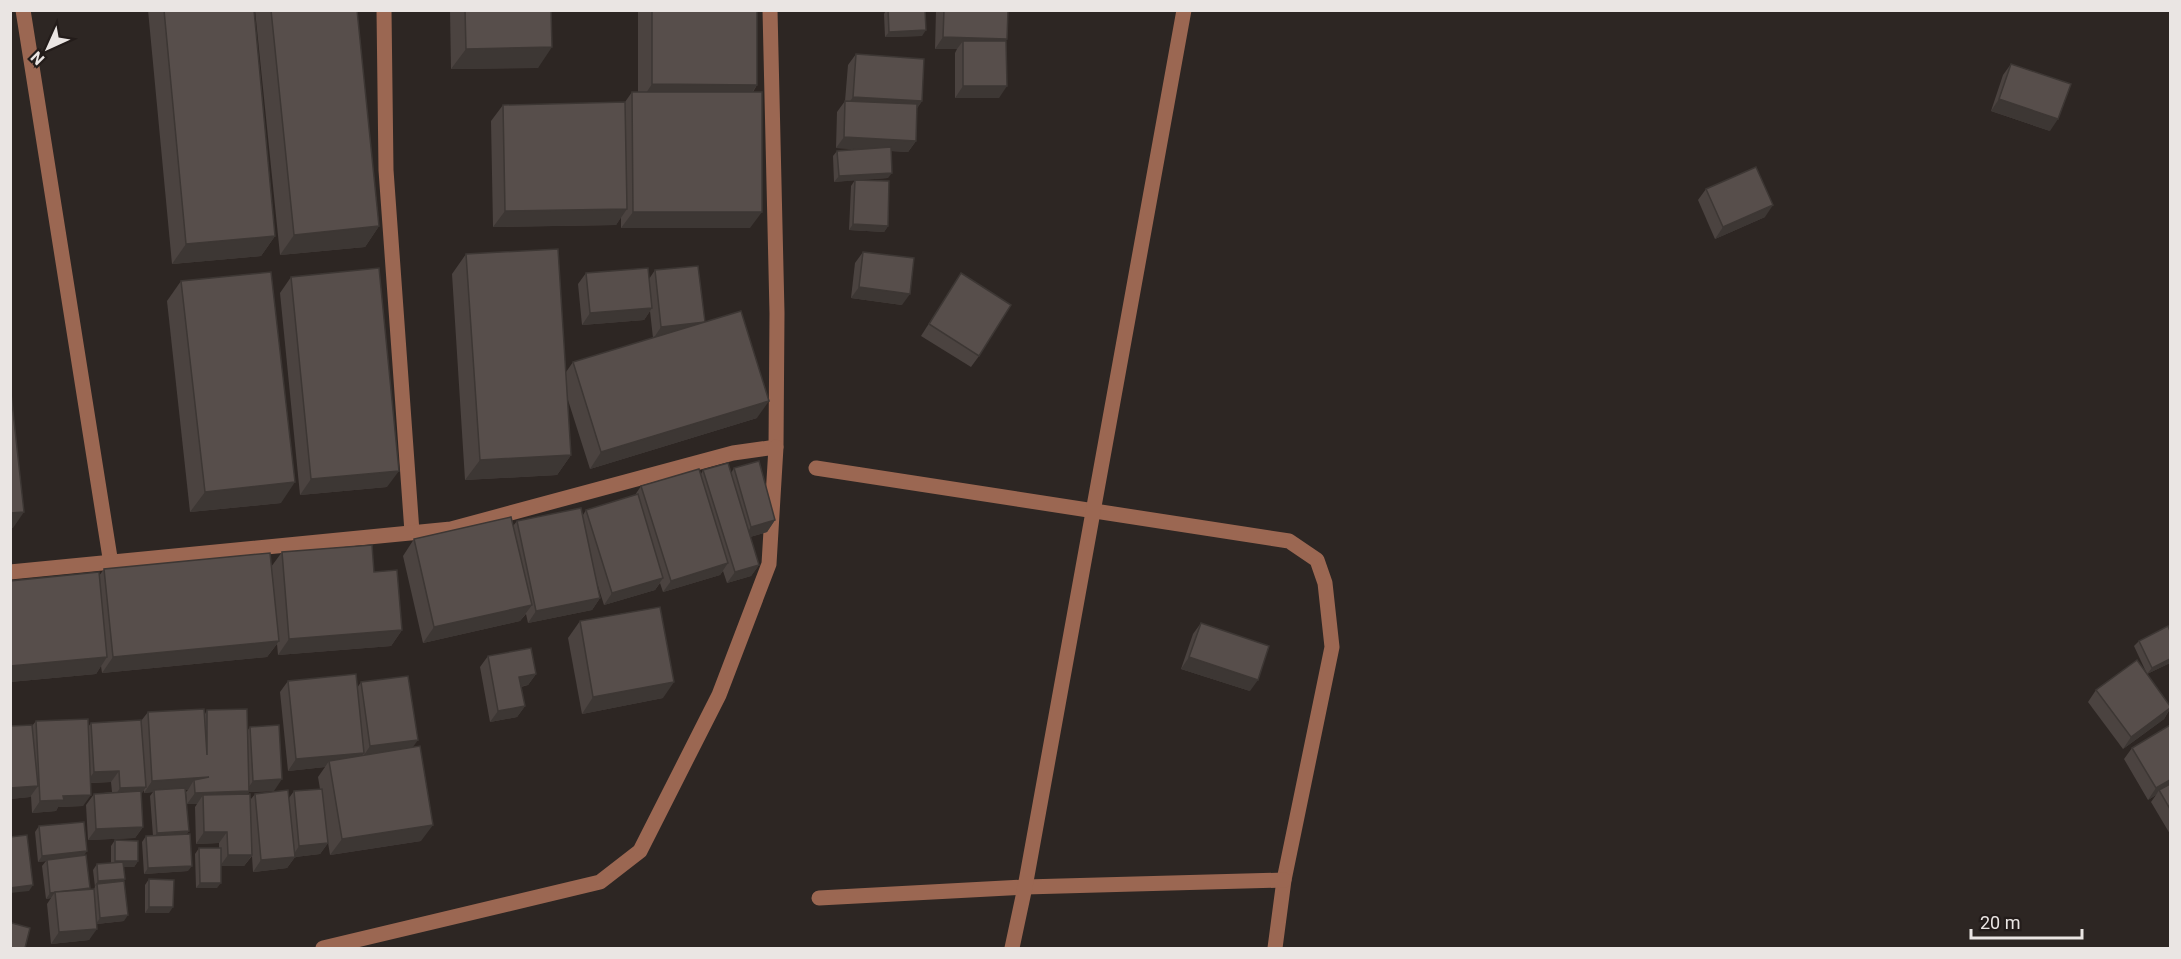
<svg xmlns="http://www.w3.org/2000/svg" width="2181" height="959" font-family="Roboto,sans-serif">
<rect width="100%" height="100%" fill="#2d2623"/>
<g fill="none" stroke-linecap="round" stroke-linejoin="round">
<g stroke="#9b6752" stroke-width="15">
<polyline points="23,10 111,564"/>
<polyline points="384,10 386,170 412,532"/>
<polyline points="816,468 1289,541 1317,560 1325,583 1332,647 1284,880 1275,948"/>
<polyline points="10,572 451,529 733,453 776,447 777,313 770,10"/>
<polyline points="819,898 1025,887 1284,880"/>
<polyline points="323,948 600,882 640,851 719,695 769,564 776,447"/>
<polyline points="1012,948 1025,887 1184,10"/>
</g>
</g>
<g fill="#4b4340">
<polygon points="148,10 254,10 275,236 261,256 172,264"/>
<polygon points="255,10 357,10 379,226 365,247 280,255"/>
<polygon points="450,10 551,10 538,68 451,69"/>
<polygon points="638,10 757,10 757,85 753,92 750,228 621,228 621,217 616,225 493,227 491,121 503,105 625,102 632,92 638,92"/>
<polygon points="886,10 925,10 922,36 885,37 884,14"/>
<polygon points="936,10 1008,10 1007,39 1005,41 999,98 955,98 955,53 957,49 935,49"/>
<polygon points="856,54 922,101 917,108 916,141 908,152 891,151 888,178 856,180 888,226 884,232 849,230 851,186 855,180 834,182 833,156 837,151 856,149 836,148 837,112 845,101 848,65"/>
<polygon points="2011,64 2050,131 1991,111 2003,75"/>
<polygon points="1706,189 1765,217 1715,239 1698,200"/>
<polygon points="863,252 902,305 851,298 855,263"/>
<polygon points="466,254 566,372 573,362 653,338 650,311 644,320 582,325 578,284 586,273 649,279 655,270 705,322 757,418 590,469 567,397 571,455 557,475 465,480 452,274"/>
<polygon points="961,273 979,356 971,367 921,336"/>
<polygon points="291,277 387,487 300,495 280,293"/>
<polygon points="181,281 281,503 190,512 167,301"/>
<polygon points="734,468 775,520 767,532 750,537 759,565 751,576 727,583 723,571 720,575 663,592 660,583 655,590 604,605 597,583 600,598 592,610 528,623 526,614 520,621 423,643 403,556 414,539 513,526 517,521 583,515 586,510 635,495 641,486 701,474 703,470 731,473"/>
<polygon points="282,552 374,572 402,630 391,646 278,655 277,644 267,657 102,673 101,666 96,674 10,682 10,581 99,576 104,569 271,567"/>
<polygon points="580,621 663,698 582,714 568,638"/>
<polygon points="1201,623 1250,691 1181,669 1193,634"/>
<polygon points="2170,631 2170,663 2147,674 2134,646 2139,641"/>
<polygon points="488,656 536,674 528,685 521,687 525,706 517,717 490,722 480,667"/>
<polygon points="288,681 357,688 361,682 412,748 421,841 330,855 327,836 328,843 320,854 295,857 287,868 253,872 252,856 244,866 221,866 217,888 196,888 195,854 199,848 219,848 219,843 196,844 195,807 197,804 187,804 186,792 188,790 185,790 189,831 186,834 188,871 144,874 142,842 146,836 153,836 150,796 153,792 144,793 144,790 141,794 143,827 135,838 88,840 86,805 94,794 112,792 111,782 91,783 83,806 58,807 56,811 32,813 31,796 30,797 10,799 10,726 32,726 36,721 88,727 91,723 141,721 148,712 205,714 207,710 247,731 250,727 274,791 249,792 247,794 251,799 255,794 289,798 294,791 320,789 318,777 325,767 288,771 280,692"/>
<polygon points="2096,690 2170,706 2170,709 2164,719 2123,749 2088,702"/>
<polygon points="2170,725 2170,834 2151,802 2156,795 2148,800 2124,759 2132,748"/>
<polygon points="39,826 84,855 90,889 94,889 95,887 93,870 97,864 111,863 111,846 115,840 138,861 134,867 124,867 124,921 97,924 89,940 51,944 47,904 51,898 46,899 42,866 46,861 38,862 35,832"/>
<polygon points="149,879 169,913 145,913 145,885"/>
</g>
<g fill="#3d3734">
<polygon points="926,30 922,36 885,37 889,32"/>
<polygon points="943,37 1007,39 999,51 963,41 957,49 935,49"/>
<polygon points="552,47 538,68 451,69 466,49"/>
<polygon points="652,84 757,85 743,105 638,105"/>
<polygon points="963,86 1007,86 999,98 955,98"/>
<polygon points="853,97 922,101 914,113 845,108"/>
<polygon points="1999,99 2058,119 2050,131 1991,111"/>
<polygon points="844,137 916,141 908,152 836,148"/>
<polygon points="892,173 888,178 834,182 839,176"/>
<polygon points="1773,205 1765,217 1715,239 1723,227"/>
<polygon points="627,209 616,225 493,227 505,211"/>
<polygon points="633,212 762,212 750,228 621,228"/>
<polygon points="853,224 888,226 884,232 849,230"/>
<polygon points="379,226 365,247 280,255 294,235"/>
<polygon points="275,236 261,256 172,264 186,244"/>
<polygon points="859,287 910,294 902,305 851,298"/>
<polygon points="652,308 644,320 582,325 590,313"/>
<polygon points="705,322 653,339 661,327"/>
<polygon points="769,401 757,418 590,469 601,452"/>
<polygon points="571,455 557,475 465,480 480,460"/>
<polygon points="399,471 387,487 300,495 311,479"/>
<polygon points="295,482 281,503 190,512 205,492"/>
<polygon points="24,512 13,528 10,528 10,513"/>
<polygon points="775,520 767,532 743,539 751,527"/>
<polygon points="728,563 720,575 663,592 671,581"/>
<polygon points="759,565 751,576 727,583 735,572"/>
<polygon points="663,578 655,590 604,605 612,593"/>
<polygon points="600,598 592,610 528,623 536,611"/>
<polygon points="532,605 520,621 423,643 434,627"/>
<polygon points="402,630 391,646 278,655 289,639"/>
<polygon points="279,641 267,657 102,673 113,657"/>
<polygon points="107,657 96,674 10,682 10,666"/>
<polygon points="1189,657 1258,680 1250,691 1181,669"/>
<polygon points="2170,659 2170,663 2147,674 2152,668"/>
<polygon points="536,674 528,685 511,688 519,677"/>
<polygon points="674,682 663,698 582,714 593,697"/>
<polygon points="525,706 517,717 490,722 498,711"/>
<polygon points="2170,708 2164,719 2123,749 2131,737"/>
<polygon points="418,740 410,751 362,758 370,746"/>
<polygon points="364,753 356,764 329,761 325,767 288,771 296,759"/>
<polygon points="119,771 111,782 86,783 94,772"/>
<polygon points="209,777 194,780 188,790 154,792 154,790 153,792 144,793 152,781"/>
<polygon points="282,779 274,791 249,792 241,802 203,795 197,804 187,804 195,793 246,791 253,781"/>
<polygon points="2170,780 2170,787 2159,790 2156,795 2148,800 2156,788"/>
<polygon points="38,786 30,797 10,799 10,788"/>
<polygon points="146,787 138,799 112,800 120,788"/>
<polygon points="91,795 83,806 58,807 56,811 32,813 40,801 63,796"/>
<polygon points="433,825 421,841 330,855 342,839"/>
<polygon points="143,827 135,838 88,840 96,829"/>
<polygon points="189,831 184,837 153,839 157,833"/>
<polygon points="204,832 227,832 219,843 196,844"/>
<polygon points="328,843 320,854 295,857 287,868 253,872 261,860 292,857 299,846"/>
<polygon points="87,851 83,857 38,862 42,856"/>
<polygon points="228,855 252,855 244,866 220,866"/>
<polygon points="115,861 138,861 134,867 111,867"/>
<polygon points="192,866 188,871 144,874 148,868"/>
<polygon points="125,879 121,885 97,884 94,887 98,881"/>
<polygon points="200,883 221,883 217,888 196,888"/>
<polygon points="33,885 29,891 10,893 10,888"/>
<polygon points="90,888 55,892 51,898 46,899 50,893"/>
<polygon points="149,907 173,907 169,913 145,913"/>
<polygon points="128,915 124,921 96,924 100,918"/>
<polygon points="97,929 89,940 51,944 59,932"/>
</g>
<g fill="#574e4b" stroke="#3d3734" stroke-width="1.5">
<polygon points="164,10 254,10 275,236 186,244"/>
<polygon points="271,10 357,10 379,226 294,235"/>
<polygon points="465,10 551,10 552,47 466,49"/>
<polygon points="652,10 757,10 757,85 652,84"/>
<polygon points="888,10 925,10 926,30 889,32"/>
<polygon points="944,10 1008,10 1007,39 943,37"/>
<polygon points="963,41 1006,41 1007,86 963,86"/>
<polygon points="856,54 924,59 922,101 853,97"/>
<polygon points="2011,64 2071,84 2058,119 1999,99"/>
<polygon points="632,92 762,92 762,212 633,212"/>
<polygon points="845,101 917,104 916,141 844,137"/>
<polygon points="625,102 627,209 505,211 503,105"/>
<polygon points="891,147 892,173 839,176 837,151"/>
<polygon points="1756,167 1773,205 1723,227 1706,189"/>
<polygon points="855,180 889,181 888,226 853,224"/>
<polygon points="558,249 571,455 480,460 466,254"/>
<polygon points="863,252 914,258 910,294 859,287"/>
<polygon points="698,266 705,322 661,327 655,270"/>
<polygon points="379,268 399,471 311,479 291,277"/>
<polygon points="648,268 652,308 590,313 586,273"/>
<polygon points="271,272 295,482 205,492 181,281"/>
<polygon points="961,273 1011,305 979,356 929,324"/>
<polygon points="741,311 769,401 601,452 573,362"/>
<polygon points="10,384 24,512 10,513"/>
<polygon points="759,461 775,520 751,527 734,468"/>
<polygon points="728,463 759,565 735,572 703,470"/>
<polygon points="699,469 728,563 671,581 641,486"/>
<polygon points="638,494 663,578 612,593 586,510"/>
<polygon points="581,508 600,598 536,611 517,521"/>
<polygon points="511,517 532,605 434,627 414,539"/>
<polygon points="372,545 374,572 397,570 402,630 289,639 282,552"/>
<polygon points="270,553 279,641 113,657 104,569"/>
<polygon points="99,572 107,657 10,666 10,581"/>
<polygon points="660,607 674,682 593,697 580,621"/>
<polygon points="1201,623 1269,646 1258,680 1189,657"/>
<polygon points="2168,626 2170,631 2170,659 2152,668 2139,641"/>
<polygon points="531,648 536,674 519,677 525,706 498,711 488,656"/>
<polygon points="2137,660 2170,706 2170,708 2131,737 2096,690"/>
<polygon points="356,674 364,753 296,759 288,681"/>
<polygon points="408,676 418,740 370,746 361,682"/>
<polygon points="204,709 207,755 207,710 247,709 249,791 195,793 194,780 209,777 152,781 148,712"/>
<polygon points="88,719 91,795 63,796 64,800 40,801 36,721"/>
<polygon points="141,720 146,787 120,788 119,771 94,772 91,723"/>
<polygon points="32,725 38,786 10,788 10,726"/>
<polygon points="279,725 282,779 253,781 250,727"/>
<polygon points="2170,725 2170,780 2156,788 2132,748"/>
<polygon points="420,746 433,825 342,839 329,761"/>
<polygon points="2170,784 2170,809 2159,790"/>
<polygon points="185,788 189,831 157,833 154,790"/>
<polygon points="322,789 328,843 299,846 294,791"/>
<polygon points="288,790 295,857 261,860 255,794"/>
<polygon points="141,791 143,827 96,829 94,794"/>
<polygon points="250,794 252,855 228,855 227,832 204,832 203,795"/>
<polygon points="84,822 87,851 42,856 39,826"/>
<polygon points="190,834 192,866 148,868 146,836"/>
<polygon points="27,835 33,885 10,888 10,837"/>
<polygon points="115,840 138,841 138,861 115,861"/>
<polygon points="199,848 221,848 221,883 200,883"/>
<polygon points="86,855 90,888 50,893 47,860"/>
<polygon points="123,862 125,879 98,881 97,864"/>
<polygon points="149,879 174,880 173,907 149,907"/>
<polygon points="124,881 128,915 100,918 97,884"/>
<polygon points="94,889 97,929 59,932 55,892"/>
<polygon points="12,923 30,928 25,948 10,948 10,927"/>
</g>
<rect width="2181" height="959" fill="none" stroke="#eae5e3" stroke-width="24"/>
<g transform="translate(48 48) rotate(225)" stroke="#231c1a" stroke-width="4.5" paint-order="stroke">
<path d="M0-4.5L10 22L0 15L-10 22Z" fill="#eae5e3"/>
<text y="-9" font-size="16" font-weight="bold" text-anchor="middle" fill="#eae5e3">N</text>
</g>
<path d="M1971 929v9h111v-9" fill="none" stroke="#eae5e3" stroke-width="3"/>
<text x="1980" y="929" font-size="18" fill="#eae5e3" stroke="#231c1a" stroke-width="4.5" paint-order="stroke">20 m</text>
</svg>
